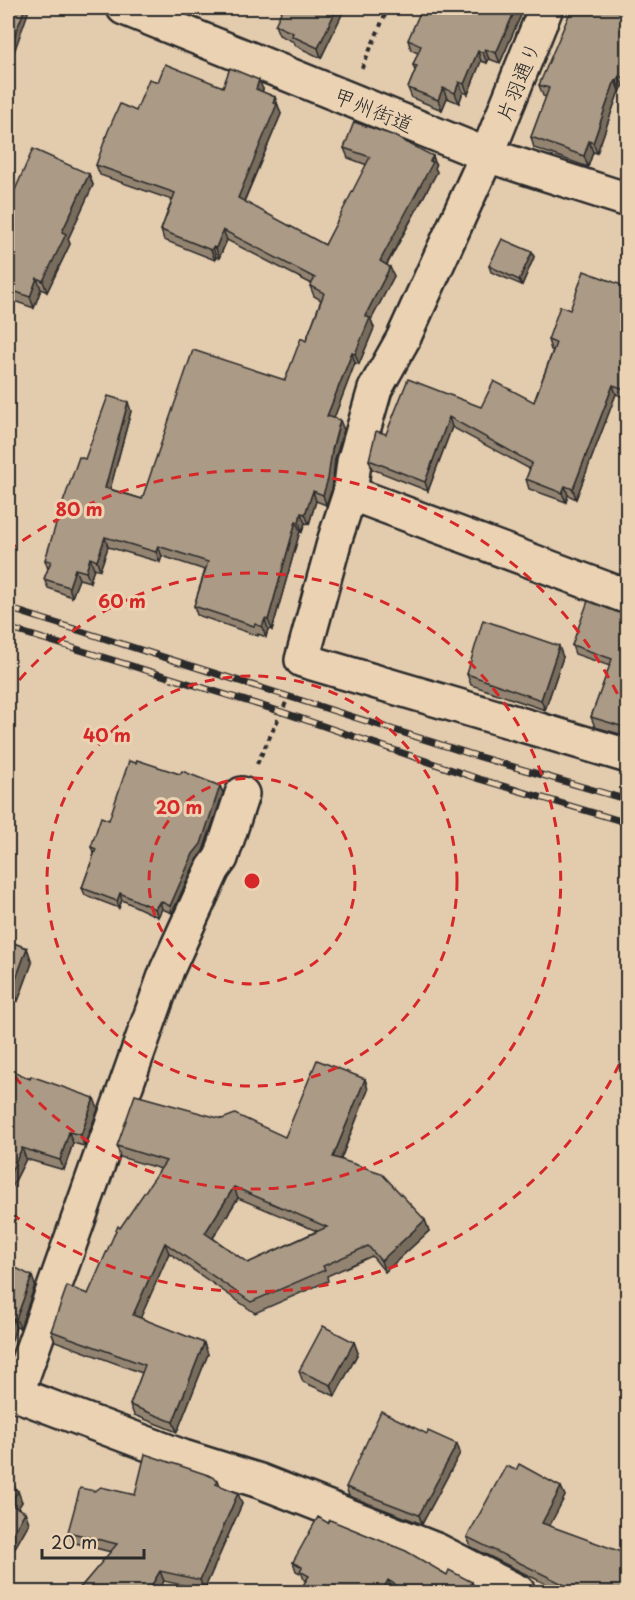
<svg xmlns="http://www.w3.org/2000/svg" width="635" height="1600" font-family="'Playpen Sans','Klee One',sans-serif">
<rect width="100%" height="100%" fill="#e3cbae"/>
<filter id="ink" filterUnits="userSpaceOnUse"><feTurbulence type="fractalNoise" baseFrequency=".0167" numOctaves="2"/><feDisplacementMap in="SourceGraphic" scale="12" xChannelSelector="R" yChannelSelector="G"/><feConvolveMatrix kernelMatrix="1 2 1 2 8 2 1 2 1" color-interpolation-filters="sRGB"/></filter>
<g filter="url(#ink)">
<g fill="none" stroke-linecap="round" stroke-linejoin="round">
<g stroke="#2b2b2b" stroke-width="38">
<g id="minor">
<polyline points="546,8 487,155 403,339 375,389 354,462 350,493 335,539 302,660 628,756"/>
<polyline points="350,493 628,597"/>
<polyline points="8,1391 183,1457 260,1481 436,1550 518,1592"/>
<polyline points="16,1395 167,970 213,869 221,858 242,794"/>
</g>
</g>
<g stroke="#2b2b2b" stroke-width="38">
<polyline id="highway" points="124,8 487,155 628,200"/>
</g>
<g stroke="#2b2b2b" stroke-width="4" stroke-dasharray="4.5 4.5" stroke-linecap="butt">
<polyline points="362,68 388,8"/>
<polyline points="257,764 291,692"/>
</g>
<use href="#minor" stroke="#ebd2b3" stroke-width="33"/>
<use href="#highway" stroke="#ebd2b3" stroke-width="33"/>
<g stroke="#2b2b2b" stroke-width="7">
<g id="rail">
<polyline points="8,608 480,757 628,800"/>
<polyline points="8,628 282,712 479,779 628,823"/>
</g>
</g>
<use href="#rail" stroke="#ebd2b3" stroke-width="4.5" stroke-dasharray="14" stroke-linecap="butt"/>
</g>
<g fill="#938472" stroke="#2b2b2b" stroke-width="1.5" fill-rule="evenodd">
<polygon points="345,8 321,58 296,46 294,42 279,35 275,25"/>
<polygon points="524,8 500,63 489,59 487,63 481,61 468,94 463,92 459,103 447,98 442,110 412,98 408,88 415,71 413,65 418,53 411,50 408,40"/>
<polygon points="627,8 627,88 623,86 620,92 619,91 597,153 593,152 588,167 534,148 531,137 546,97 543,96 539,85"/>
<polygon points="158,82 263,89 262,92 275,97 281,114 244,202 325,245 367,165 348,158 344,148 433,156 436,166 435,168 437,172 387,265 394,276 371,320 374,328 359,364 355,363 334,418 344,430 335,459 332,489 326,505 316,501 309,524 305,523 302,532 300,531 272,630 268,629 266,637 258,634 258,636 197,615 194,606 205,570 162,556 160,562 108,547 100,570 94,568 90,582 79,579 72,597 48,588 44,579 48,569 45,560 85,459 131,411 110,489 142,499 285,380 306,341 321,300 314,296 310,286 312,284 227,240 219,258 216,257 215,260 164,240 161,230 172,200 100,175 96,165"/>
<polygon points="89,174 93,185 68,239 70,244 47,292 41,289 34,308 8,299 8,277 9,274 8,273 8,206"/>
<polygon points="532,252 534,257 522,285 491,272 489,266"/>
<polygon points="627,287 627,398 616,394 576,499 568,495 566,502 529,489 526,479 530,469 452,427 428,491 372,469 369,460 386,434 481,407 534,402 553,350 551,350 548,340 570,310"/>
<polygon points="627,616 627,736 595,727 591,717 610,666 575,654 572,645"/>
<polygon points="563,657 545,710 471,685 467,674"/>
<polygon points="180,774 220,786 223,793 203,851 196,861 172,913 162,909 158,917 122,900 119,908 85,895 82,888 94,854 91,847 109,820"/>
<polygon points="8,941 27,948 32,963 18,1001 8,997"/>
<polygon points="8,1069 98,1109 84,1146 73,1143 64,1170 26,1159 9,1193 8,1193"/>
<path d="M365,1079L368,1090L341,1159L425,1220L429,1231L385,1272L372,1256L327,1276L328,1281L255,1313L169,1253L140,1318L208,1354L177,1432L134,1415L130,1405L142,1373L55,1341L51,1331L88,1294L161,1169L120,1157L117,1146L285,1137ZM238,1198L317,1231L248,1263L213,1238Z"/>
<polygon points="8,1264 35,1285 20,1328 16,1327 8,1352"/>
<polygon points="354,1342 358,1353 335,1396 303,1382 299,1371"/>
<polygon points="427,1434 457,1444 460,1453 422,1524 349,1496 346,1487"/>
<polygon points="516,1470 561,1487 565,1496 549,1526 627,1593 564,1593 471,1547 467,1537"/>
<polygon points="8,1480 13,1483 22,1502 18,1508 25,1512 29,1523 12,1553 8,1550"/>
<polygon points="218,1480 220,1485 242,1504 204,1590 164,1581 157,1593 82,1593 80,1588 111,1552 72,1542 68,1532 95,1491 135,1495"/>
<polygon points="328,1523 447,1575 476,1591 475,1593 397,1593 392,1589 306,1581 304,1580 302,1574 296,1571 293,1562"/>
</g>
<g fill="#786c5d" stroke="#2b2b2b" stroke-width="1.5">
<polygon points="22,8 27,8 28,13 8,69 8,53"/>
<polygon points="337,8 345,8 321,58 318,48"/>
<polygon points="516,8 524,8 500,63 496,53"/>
<polygon points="485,49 489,59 487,63 483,53"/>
<polygon points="478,51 481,61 468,94 464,84"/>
<polygon points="619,76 623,86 620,92 617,81"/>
<polygon points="259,80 263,89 260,99 256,89"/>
<polygon points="615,80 619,91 597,153 593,143"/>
<polygon points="459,82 463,92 459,103 455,93"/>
<polygon points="443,88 447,98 442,110 438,100"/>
<polygon points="275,97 281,114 241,208 238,198"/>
<polygon points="589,141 593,152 588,167 584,156"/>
<polygon points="433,156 436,166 435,168 437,172 383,271 380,261"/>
<polygon points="89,174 93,185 68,239 70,244 47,292 43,281 62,232"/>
<polygon points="223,230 227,240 219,258 216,248"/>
<polygon points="213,247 216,257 215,260 211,250"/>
<polygon points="532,252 534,257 522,285 519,280"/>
<polygon points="390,267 394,276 371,320 374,328 359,364 355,354 365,316"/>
<polygon points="37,278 41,289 34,308 30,297"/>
<polygon points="352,353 355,363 331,426 327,416"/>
<polygon points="613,385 616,394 576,499 573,489"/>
<polygon points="128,402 131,411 108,497 105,488"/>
<polygon points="449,417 452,427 428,491 425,482"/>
<polygon points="340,420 344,430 335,459 332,489 326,505 323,495 332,450"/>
<polygon points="565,486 568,495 566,502 562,493"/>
<polygon points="313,491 316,501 309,524 305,514"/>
<polygon points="301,513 305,523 302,532 299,522"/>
<polygon points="296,521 300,531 272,630 268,620"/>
<polygon points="105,537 108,547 100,570 97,561"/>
<polygon points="158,546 162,556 160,562 156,552"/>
<polygon points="90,558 94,568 90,582 86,572"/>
<polygon points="75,569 79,579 72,597 69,587"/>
<polygon points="265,619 268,629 266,637 262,627"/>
<polygon points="559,646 563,657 545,710 541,700"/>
<polygon points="220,786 223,793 203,851 196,861 172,913 170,906"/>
<polygon points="120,893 122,900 119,908 117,901"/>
<polygon points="160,901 162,909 158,917 155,909"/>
<polygon points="27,948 32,963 18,1001 13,987"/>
<polygon points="365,1079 368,1090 337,1168 333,1157"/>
<polygon points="94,1098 98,1109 84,1146 81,1135"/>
<polygon points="69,1132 73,1143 64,1170 60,1160"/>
<polygon points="22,1148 26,1159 9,1193 8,1189 8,1178"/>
<polygon points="234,1187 238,1198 209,1244 205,1233"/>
<polygon points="425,1220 429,1231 385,1272 381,1261"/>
<polygon points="165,1243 169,1253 137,1326 133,1315"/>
<polygon points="32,1276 35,1285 20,1328 16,1319"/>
<polygon points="13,1318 16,1327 8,1352 8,1333"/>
<polygon points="354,1342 358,1353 335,1396 331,1385"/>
<polygon points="204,1343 208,1354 177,1432 173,1422"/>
<polygon points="457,1444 460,1453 422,1524 419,1515"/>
<polygon points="13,1483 17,1493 18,1491 22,1502 14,1515 10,1504 11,1487"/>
<polygon points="561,1487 565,1496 546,1533 542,1523"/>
<polygon points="238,1493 242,1504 204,1590 200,1580"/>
<polygon points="25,1512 29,1523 12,1553 8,1542"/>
<polygon points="160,1571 164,1581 157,1593 147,1593"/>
<polygon points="388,1580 392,1589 390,1593 381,1593"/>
<polygon points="472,1582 476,1591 475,1593 466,1593"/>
</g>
<g fill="#ab9a85" stroke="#2b2b2b" stroke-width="1.5" fill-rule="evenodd">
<polygon points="8,8 25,8 8,53"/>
<polygon points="283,8 337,8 318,48 292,36 293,33 275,25"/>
<polygon points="422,8 516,8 496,53 485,49 483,53 478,51 464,84 459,82 455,93 443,88 438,100 408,88 417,66 413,65 421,46 408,40"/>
<polygon points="572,8 627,8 627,79 619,76 617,81 615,80 593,143 589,141 584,156 531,137 549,88 539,85"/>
<polygon points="165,64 223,87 230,68 259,80 256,89 275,97 273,103 277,104 238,198 325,245 370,157 344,148 354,122 392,135 433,156 430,161 433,162 380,261 390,267 365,316 370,318 355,354 352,353 327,416 340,420 332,450 328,479 323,495 313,491 305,514 301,513 299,522 296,521 268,620 265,619 262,627 255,624 254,626 194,606 208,562 158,546 156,552 105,537 97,561 90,558 86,572 75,569 69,587 44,579 51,561 45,560 60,511 79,457 85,459 108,396 128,402 105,488 142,499 193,350 285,380 301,338 306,341 324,293 310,286 315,278 223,230 216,248 213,247 211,250 161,230 175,193 96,165 108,131 120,104 136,111 149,79 158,82"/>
<polygon points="33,149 89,174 62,232 66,234 43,281 37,278 30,297 8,289 8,277 11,266 8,264 8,206"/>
<polygon points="502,239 532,252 519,280 489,266"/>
<polygon points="584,271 627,287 627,390 613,385 573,489 565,486 562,493 526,479 532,463 449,417 425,482 369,460 376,431 386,434 408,379 481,407 494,381 534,402 556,343 548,340 560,306 570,310"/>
<polygon points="588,601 627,616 627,728 591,717 612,659 572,645"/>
<polygon points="483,620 559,646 541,700 467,674"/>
<polygon points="137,760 180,774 182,771 220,786 201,844 193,854 170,906 160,901 155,909 120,893 117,901 82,888 96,849 91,847 101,817 109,820 129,761 136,763"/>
<polygon points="8,941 27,948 13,987 8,985"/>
<path d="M317,1060L365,1079L333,1157L381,1173L425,1220L381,1261L368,1246L323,1266L325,1270L251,1302L165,1243L133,1315L204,1343L173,1422L130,1405L145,1365L51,1331L67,1286L88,1294L118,1226L120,1228L166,1161L117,1146L135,1095L222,1119L235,1114L285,1137ZM234,1187L327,1227L248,1263L205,1233Z"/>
<polygon points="8,1069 30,1079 31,1076 94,1098 81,1135 69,1132 60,1160 22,1148 8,1178"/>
<polygon points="8,1264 32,1276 16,1319 13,1318 8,1333"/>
<polygon points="323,1326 354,1342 331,1385 299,1371"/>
<polygon points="381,1411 427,1434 428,1431 457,1444 419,1515 346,1487"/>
<polygon points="145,1454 208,1475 218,1480 216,1484 238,1493 200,1580 160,1571 147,1593 85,1593 80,1588 117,1544 68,1532 80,1488 95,1491 101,1487 135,1495"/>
<polygon points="519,1464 561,1487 542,1523 627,1554 627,1593 566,1593 569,1587 467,1537 506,1466 516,1470"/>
<polygon points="8,1480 13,1483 11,1487 18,1491 10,1504 25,1512 8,1542"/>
<polygon points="318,1517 328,1523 330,1520 406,1551 447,1575 449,1570 472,1582 466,1593 409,1593 388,1580 381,1593 298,1593 309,1576 300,1571 302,1567 293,1562"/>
</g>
</g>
<g fill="none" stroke="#d62828" stroke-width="3" stroke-dasharray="10 8">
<circle cx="252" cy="881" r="103"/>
<circle cx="252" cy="881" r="205"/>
<path d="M8 694A308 308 0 1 1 8 1068"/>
<path d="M627 1048A410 410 0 0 1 8 1211M8 551A410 410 0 0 1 627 714"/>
</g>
<g text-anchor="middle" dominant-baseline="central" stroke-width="6" stroke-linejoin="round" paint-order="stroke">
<g font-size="21" fill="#2b2b2b" stroke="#ebd2b3">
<text transform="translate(517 81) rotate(-68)">片羽通り</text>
<text transform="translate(374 109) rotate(22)">甲州街道</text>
</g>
</g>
<circle cx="252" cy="881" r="9" fill="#d62828" stroke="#ebd2b3" stroke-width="3"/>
<g font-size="18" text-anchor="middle" font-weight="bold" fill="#d62828" stroke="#ebd2b3" stroke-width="6" stroke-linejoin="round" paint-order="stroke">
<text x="79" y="516">80 m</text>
<text x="122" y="608">60 m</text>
<text x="107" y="742">40 m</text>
<text x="179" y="814">20 m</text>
</g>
<rect width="635" height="1600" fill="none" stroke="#ebd2b3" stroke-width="30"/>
<rect x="15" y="15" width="605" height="1570" fill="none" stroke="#2b2b2b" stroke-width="2" filter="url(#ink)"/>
<path d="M42 1549v9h102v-9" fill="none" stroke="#2b2b2b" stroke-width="3"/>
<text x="51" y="1549" font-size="18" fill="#2b2b2b" stroke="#ebd2b3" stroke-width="4.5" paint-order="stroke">20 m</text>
</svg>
